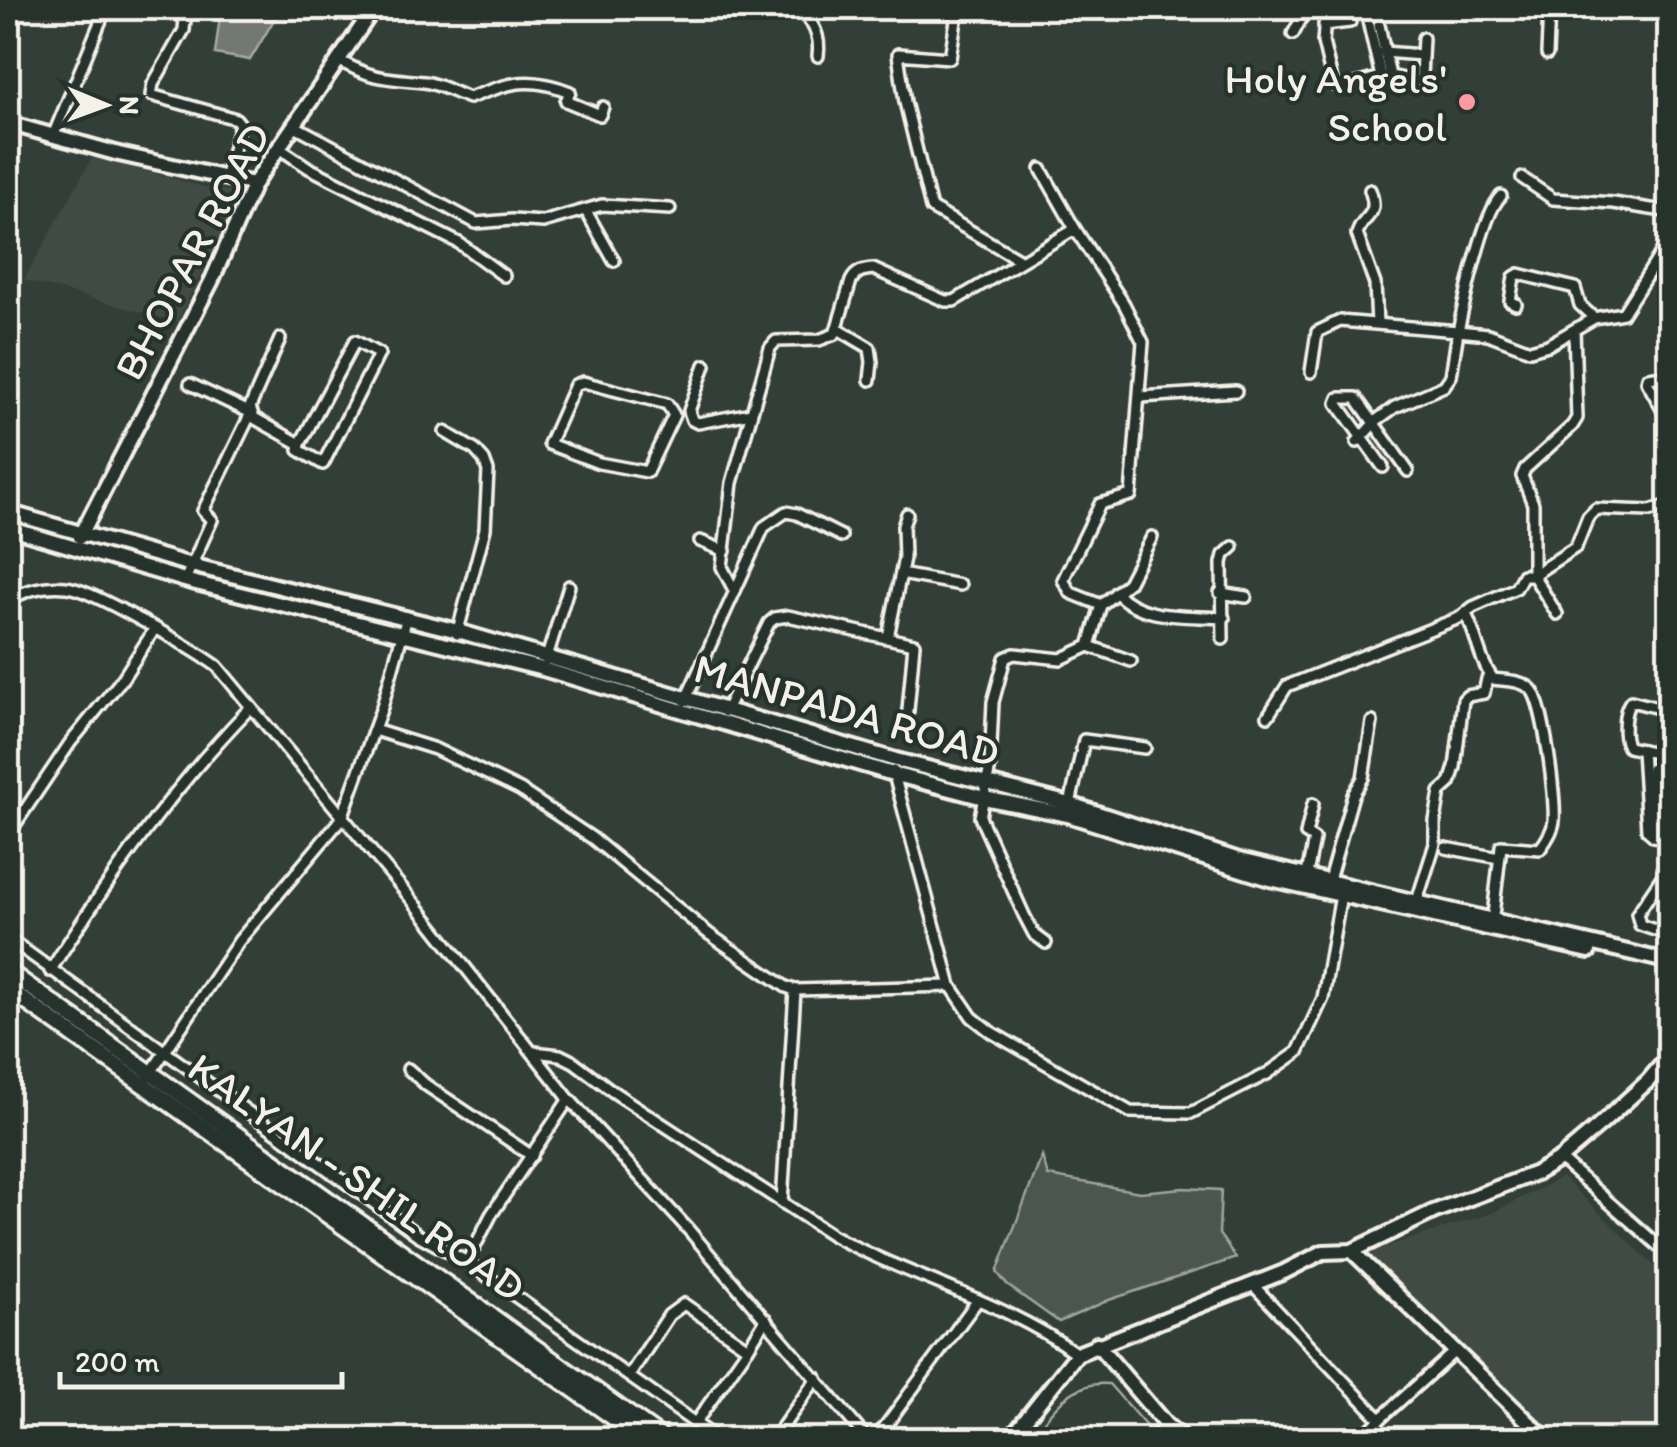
<svg xmlns="http://www.w3.org/2000/svg" width="1677" height="1447" font-family="Itim,sans-serif">
<rect width="100%" height="100%" fill="#323e38"/>
<filter id="ink" filterUnits="userSpaceOnUse"><feTurbulence type="fractalNoise" baseFrequency=".01" numOctaves="2"/><feDisplacementMap in="SourceGraphic" scale="20" xChannelSelector="R" yChannelSelector="G"/><feConvolveMatrix kernelMatrix="1 2 1 2 8 2 1 2 1" color-interpolation-filters="sRGB"/></filter>
<g filter="url(#ink)">
<g fill="#404b44">
<polygon points="93,156 203,187 241,193 177,322 24,280"/>
<polygon points="1562,1177 1669,1280 1669,1439 1553,1439 1363,1254 1492,1213"/>
</g>
<polygon fill="#4c564f" stroke="#a0a49c" stroke-width="2.5" points="1042,1156 1048,1176 1140,1192 1183,1188 1221,1190 1219,1234 1236,1258 1109,1300 1059,1322 1007,1285 997,1272"/>
<polygon fill="#727972" stroke="#a6a9a1" stroke-width="2.5" points="221,8 281,8 250,60 215,54"/>
<g fill="none" stroke-linecap="round" stroke-linejoin="round">
<path stroke="#a6a9a1" stroke-width="2.5" d="M1030,1440C1051,1411 1071,1380 1109,1384L1152,1433"/>
<g stroke="#f4f1e8" stroke-width="16">
<g id="street">
<polyline points="170,8 185,19 184,30 153,84 151,95 236,119 240,124 225,179"/>
<path d="M797,8C813,20 821,35 818,56"/>
<polyline points="958,8 950,58 898,54 905,102 931,208 1020,260"/>
<polyline points="1326,8 1323,42 1333,84 1341,88 1381,77 1365,8"/>
<polyline points="1324,25 1350,22"/>
<polyline points="1379,25 1390,76 1414,81"/>
<polyline points="1293,34 1307,8"/>
<polyline points="1383,52 1422,55"/>
<polyline points="1547,54 1549,8"/>
<path d="M340,61C374,80 386,78 424,82C439,84 455,93 469,98C510,83 528,75 570,92L566,101L600,115L603,107"/>
<polyline points="1421,77 1423,38"/>
<polyline points="295,126 476,223 512,220 543,222 602,205 670,209"/>
<polyline points="53,136 106,8"/>
<polyline points="279,148 309,168 459,243 504,276"/>
<polyline points="1041,169 1075,229"/>
<polyline points="1522,178 1553,199 1613,203 1670,212"/>
<path d="M1370,190C1380,218 1363,214 1357,234L1375,284L1377,323"/>
<path d="M1501,196C1483,213 1464,303 1458,331L1488,334L1530,350L1548,345L1594,318L1623,313L1656,261"/>
<polyline points="586,211 614,261"/>
<polyline points="1670,238 1656,261 1670,267"/>
<polyline points="1516,304 1510,301 1514,277 1519,274 1575,288 1580,305 1594,318"/>
<polyline points="838,329 870,348 872,362 870,380"/>
<polyline points="280,339 250,407 254,418 300,444 299,450 323,464 379,354 355,341 300,444"/>
<polyline points="705,365 689,411 692,420 698,423 751,413"/>
<polyline points="1311,372 1317,332 1340,321 1458,331 1451,376 1444,386 1395,407 1377,420 1357,442"/>
<polyline points="1670,375 1648,378 1647,382 1670,423"/>
<polygon points="583,382 667,404 674,415 647,472 599,463 549,444 575,385"/>
<polyline points="1140,397 1236,391"/>
<polyline points="445,432 475,450 484,460 488,471 485,529 457,634"/>
<polyline points="1383,467 1337,403 1339,398 1356,398 1408,471"/>
<polyline points="700,541 725,551"/>
<polyline points="901,574 960,585"/>
<polyline points="1533,575 1533,504 1522,476 1525,469 1572,426 1577,418 1574,330"/>
<polyline points="1533,575 1576,547 1588,517 1596,509 1650,511 1670,505"/>
<polyline points="185,580 212,520 203,511 251,413 190,384"/>
<path d="M734,590L722,567L732,483L770,348L776,341L819,340L835,334L851,281C856,271 863,270 873,269L945,301H954L1075,229L1124,304L1143,342L1131,495L1100,504L1063,580L1071,593L1101,605"/>
<path d="M1116,592C1142,621 1186,615 1224,618"/>
<polyline points="1220,593 1246,597"/>
<path d="M8,601C26,589 44,585 66,587C90,588 193,649 217,666L417,906L569,1099L687,1228L868,1440"/>
<path d="M1466,614C1477,636 1479,660 1493,679C1506,681 1521,680 1531,689C1544,702 1556,800 1554,821C1553,831 1546,841 1540,849L1501,846L1492,924"/>
<polyline points="888,637 904,558 903,526 907,514"/>
<polyline points="1223,639 1222,563 1224,555 1233,547"/>
<polyline points="1089,646 1131,661"/>
<polyline points="546,660 569,586"/>
<polyline points="685,701 764,527 786,512 797,514 841,536"/>
<path d="M1670,711L1631,701C1623,711 1622,737 1628,747L1665,755L1670,753"/>
<polyline points="725,712 769,623 775,618 788,616 914,644 907,721"/>
<polyline points="1268,716 1287,686 1459,618 1473,607 1516,588 1523,575 1533,575 1557,614"/>
<polyline points="374,730 435,749 520,790 592,838 709,934 786,987 795,990"/>
<polyline points="1642,750 1647,830 1654,836 1670,838"/>
<polyline points="1652,769 1654,836"/>
<polyline points="893,771 951,986 972,1017 991,1032 1130,1112 1191,1113 1267,1074 1298,1052 1323,998 1342,889"/>
<polyline points="1069,809 1084,740 1145,748"/>
<polyline points="8,835 70,743 123,678 154,630"/>
<polyline points="1446,848 1499,858"/>
<polyline points="1306,879 1314,839 1306,834 1313,804"/>
<polyline points="1327,887 1353,795 1363,778 1372,722"/>
<polyline points="1416,904 1435,844 1435,821 1440,792 1450,783 1455,767 1463,700 1467,696 1484,693 1487,679 1493,679"/>
<polyline points="1669,935 1640,925 1637,914 1670,865"/>
<polyline points="8,938 418,1235 467,1262 719,1440"/>
<polyline points="1046,943 1034,934 1024,915 980,817 990,766 993,702 1005,658 1014,654 1061,659 1089,646 1101,605 1128,583 1152,537"/>
<polyline points="1663,960 1670,933"/>
<path d="M50,971C109,878 173,787 250,708"/>
<path d="M534,1052L560,1055L574,1062L615,1093L832,1235C912,1279 1003,1300 1077,1354"/>
<polyline points="408,1069 426,1085 532,1156"/>
<polyline points="148,1077 239,941 342,818 382,707 407,617"/>
<polyline points="1560,1159 1670,1256"/>
<polyline points="782,1203 795,990 951,986"/>
<polyline points="467,1262 491,1215 569,1099"/>
<polyline points="1253,1285 1380,1419 1455,1351"/>
<polyline points="629,1376 669,1315 684,1304 748,1348 766,1319"/>
<polyline points="696,1422 748,1348"/>
<polyline points="773,1440 817,1378"/>
<polyline points="875,1440 978,1300"/>
<polyline points="1152,1440 1166,1425"/>
<polyline points="1360,1440 1380,1419"/>
</g>
</g>
<g stroke="#f4f1e8" stroke-width="20">
<g id="secondary">
<polyline points="8,123 119,154 254,184"/>
<polyline points="8,512 191,565 458,631 896,760 1070,804 1239,860 1670,962"/>
<polyline points="8,528 188,581 543,669 893,774 984,798 1068,815 1270,879 1589,951"/>
<polyline points="80,537 212,280 254,184 374,8"/>
<polyline points="1352,1251 1547,1440"/>
<polyline points="1097,1344 1166,1425 1185,1440"/>
<polyline points="1009,1440 1077,1354 1284,1272 1323,1252 1352,1251 1433,1212 1536,1173 1560,1159 1601,1124 1648,1081 1670,1055"/>
</g>
</g>
<g stroke="#f4f1e8" stroke-width="21">
<g id="primary">
<polyline points="8,971 665,1440"/>
<polyline points="8,989 645,1440"/>
</g>
</g>
<use href="#street" stroke="#26332d" stroke-width="9"/>
<use href="#secondary" stroke="#26332d" stroke-width="12"/>
<use href="#primary" stroke="#26332d" stroke-width="14"/>
</g>
</g>
<circle fill="#ff9aa2" stroke="#26332d" stroke-width="4" cx="1467" cy="102" r="10"/>
<g text-anchor="middle" dominant-baseline="central" stroke-width="8" stroke-linejoin="round" paint-order="stroke">
<g font-size="42" fill="#f4f1e8" stroke="#26332d" text-anchor="end">
<text x="1447" y="78">Holy Angels'<tspan x="1447" dy="48">School</tspan></text>
</g>
<g font-size="42" fill="#f4f1e8" stroke="#26332d">
<text transform="translate(192 251) rotate(-62)">BHOPAR ROAD</text>
<text transform="translate(847 710) rotate(16)">MANPADA ROAD</text>
<text transform="translate(357 1177) rotate(35)">KALYAN - SHIL ROAD</text>
</g>
</g>
<rect width="1677" height="1447" fill="none" stroke="#26332d" stroke-width="40"/>
<rect x="20" y="20" width="1637" height="1407" fill="none" stroke="#f4f1e8" stroke-width="4" filter="url(#ink)"/>
<g transform="translate(105 105) rotate(91)" stroke="#26332d" stroke-width="8" paint-order="stroke">
<path d="M0-8L18 38L0 25L-18 38Z" fill="#f4f1e8"/>
<text y="-15" font-size="28" font-weight="bold" text-anchor="middle" fill="#f4f1e8">N</text>
</g>
<path d="M60 1372v15h282v-15" fill="none" stroke="#f4f1e8" stroke-width="5"/>
<text x="75" y="1372" font-size="30" fill="#f4f1e8" stroke="#26332d" stroke-width="8" paint-order="stroke">200 m</text>
</svg>
